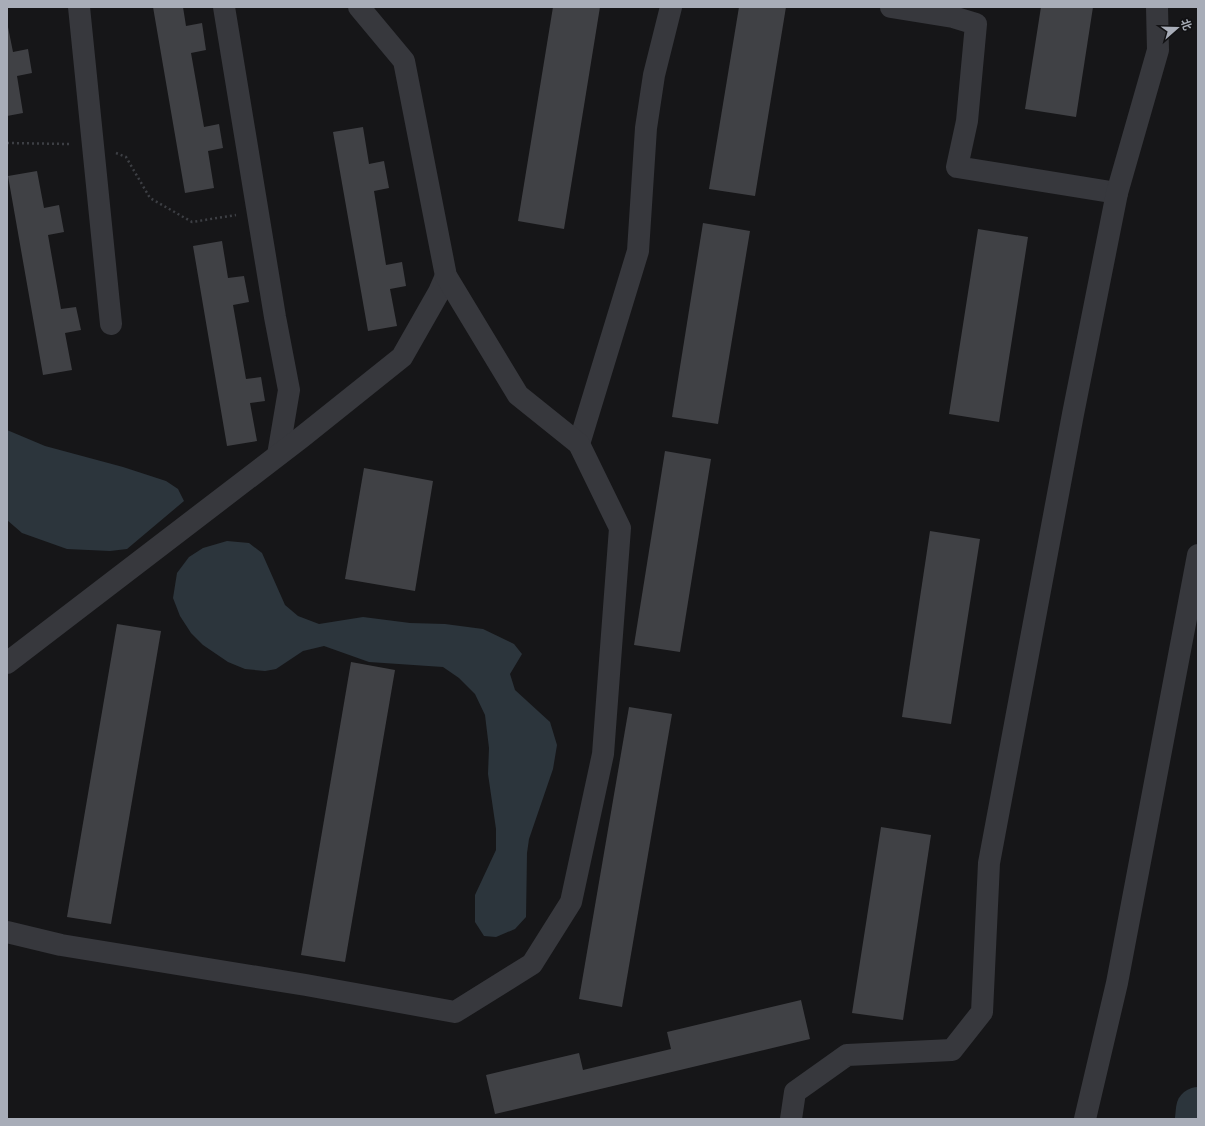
<svg xmlns="http://www.w3.org/2000/svg" width="1205" height="1126" font-family="'Golos Text','Noto Sans SC',sans-serif">
<rect width="100%" height="100%" fill="#161618"/>
<g fill="#2c353c">
<polygon points="7,430 45,446 123,467 166,481 178,489 184,501 127,549 110,551 67,549 22,533 7,520"/>
<polygon points="227,541 249,543 262,553 285,605 298,616 319,624 363,617 410,623 445,624 483,629 514,644 522,654 510,674 515,690 550,722 557,745 553,769 529,839 527,853 526,917 515,929 496,937 484,936 475,922 475,895 496,850 496,829 488,774 489,748 485,715 475,694 459,678 443,667 369,662 324,646 303,651 276,669 265,671 245,669 228,662 203,645 191,633 180,616 173,598 177,573 189,557 203,548"/>
</g>
<g fill="none" stroke-linecap="round" stroke-linejoin="round">
<polyline stroke="#2c353c" stroke-width="44" points="1197,1119 1198,1109"/>
</g>
<g fill="#404145">
<polygon points="153,7 183,7 186,26 202,23 206,50 191,53 204,127 219,124 223,148 208,151 214,188 185,193"/>
<polygon points="553,7 600,7 564,229 518,221"/>
<polygon points="739,7 786,7 755,196 709,189"/>
<polygon points="1041,7 1093,7 1076,117 1025,109"/>
<polygon points="7,22 13,52 28,49 32,73 17,76 23,113 7,116"/>
<polygon points="363,127 369,164 384,161 389,188 374,191 386,265 402,262 406,286 390,289 397,326 368,331 333,132"/>
<polygon points="37,171 44,208 59,205 64,232 48,235 61,309 76,307 81,330 65,333 72,370 43,375 8,176"/>
<polygon points="703,223 750,231 718,424 672,417"/>
<polygon points="978,229 1028,237 999,422 949,414"/>
<polygon points="222,241 228,278 244,276 249,302 233,305 246,379 261,377 265,401 250,403 257,441 227,446 193,246"/>
<polygon points="665,451 711,459 680,652 634,645"/>
<polygon points="364,468 433,481 415,591 345,579"/>
<polygon points="930,531 980,539 951,724 902,717"/>
<polygon points="117,624 161,631 111,924 67,917"/>
<polygon points="351,662 395,670 345,962 301,955"/>
<polygon points="629,707 672,714 622,1007 579,999"/>
<polygon points="881,827 931,835 903,1020 852,1013"/>
<polygon points="801,1000 810,1039 495,1114 486,1075 579,1053 583,1070 671,1049 667,1032"/>
</g>
<g fill="none" stroke-linecap="round" stroke-linejoin="round">
<g stroke="#3d3f44" stroke-width="2.5" stroke-dasharray="2 3" stroke-linecap="butt">
<polyline points="7,143 69,144"/>
<polyline points="116,153 126,157 150,198 192,222 236,215"/>
</g>
<g stroke="#37383d" stroke-width="22">
<polyline points="79,7 111,324"/>
<polyline points="224,7 275,317 289,390 278,455"/>
<polyline points="891,7 953,17 976,24 967,121 957,167 1117,193"/>
<polyline points="579,444 638,251 646,128 654,75 671,7"/>
<polyline points="7,663 302,437 402,357 439,292 446,276"/>
<polyline points="7,932 61,945 306,985 455,1012 532,964 571,902 603,754 620,528 579,444 518,395 446,276 404,61 359,7"/>
<polyline points="791,1119 795,1092 847,1055 952,1050 982,1012 989,863 1073,414 1117,193 1158,50 1157,7"/>
<polyline points="1085,1119 1117,983 1198,555"/>
</g>
</g>
<rect width="1205" height="1126" fill="none" stroke="#a8adb8" stroke-width="16"/>
<g transform="translate(1177 28) rotate(70)" stroke="#111113" stroke-width="3" paint-order="stroke">
<path d="M0-3L7 15L0 10L-7 15Z" fill="#a8adb8"/>
<text y="-6" font-size="11" font-weight="bold" text-anchor="middle" fill="#a8adb8">北</text>
</g>
</svg>
